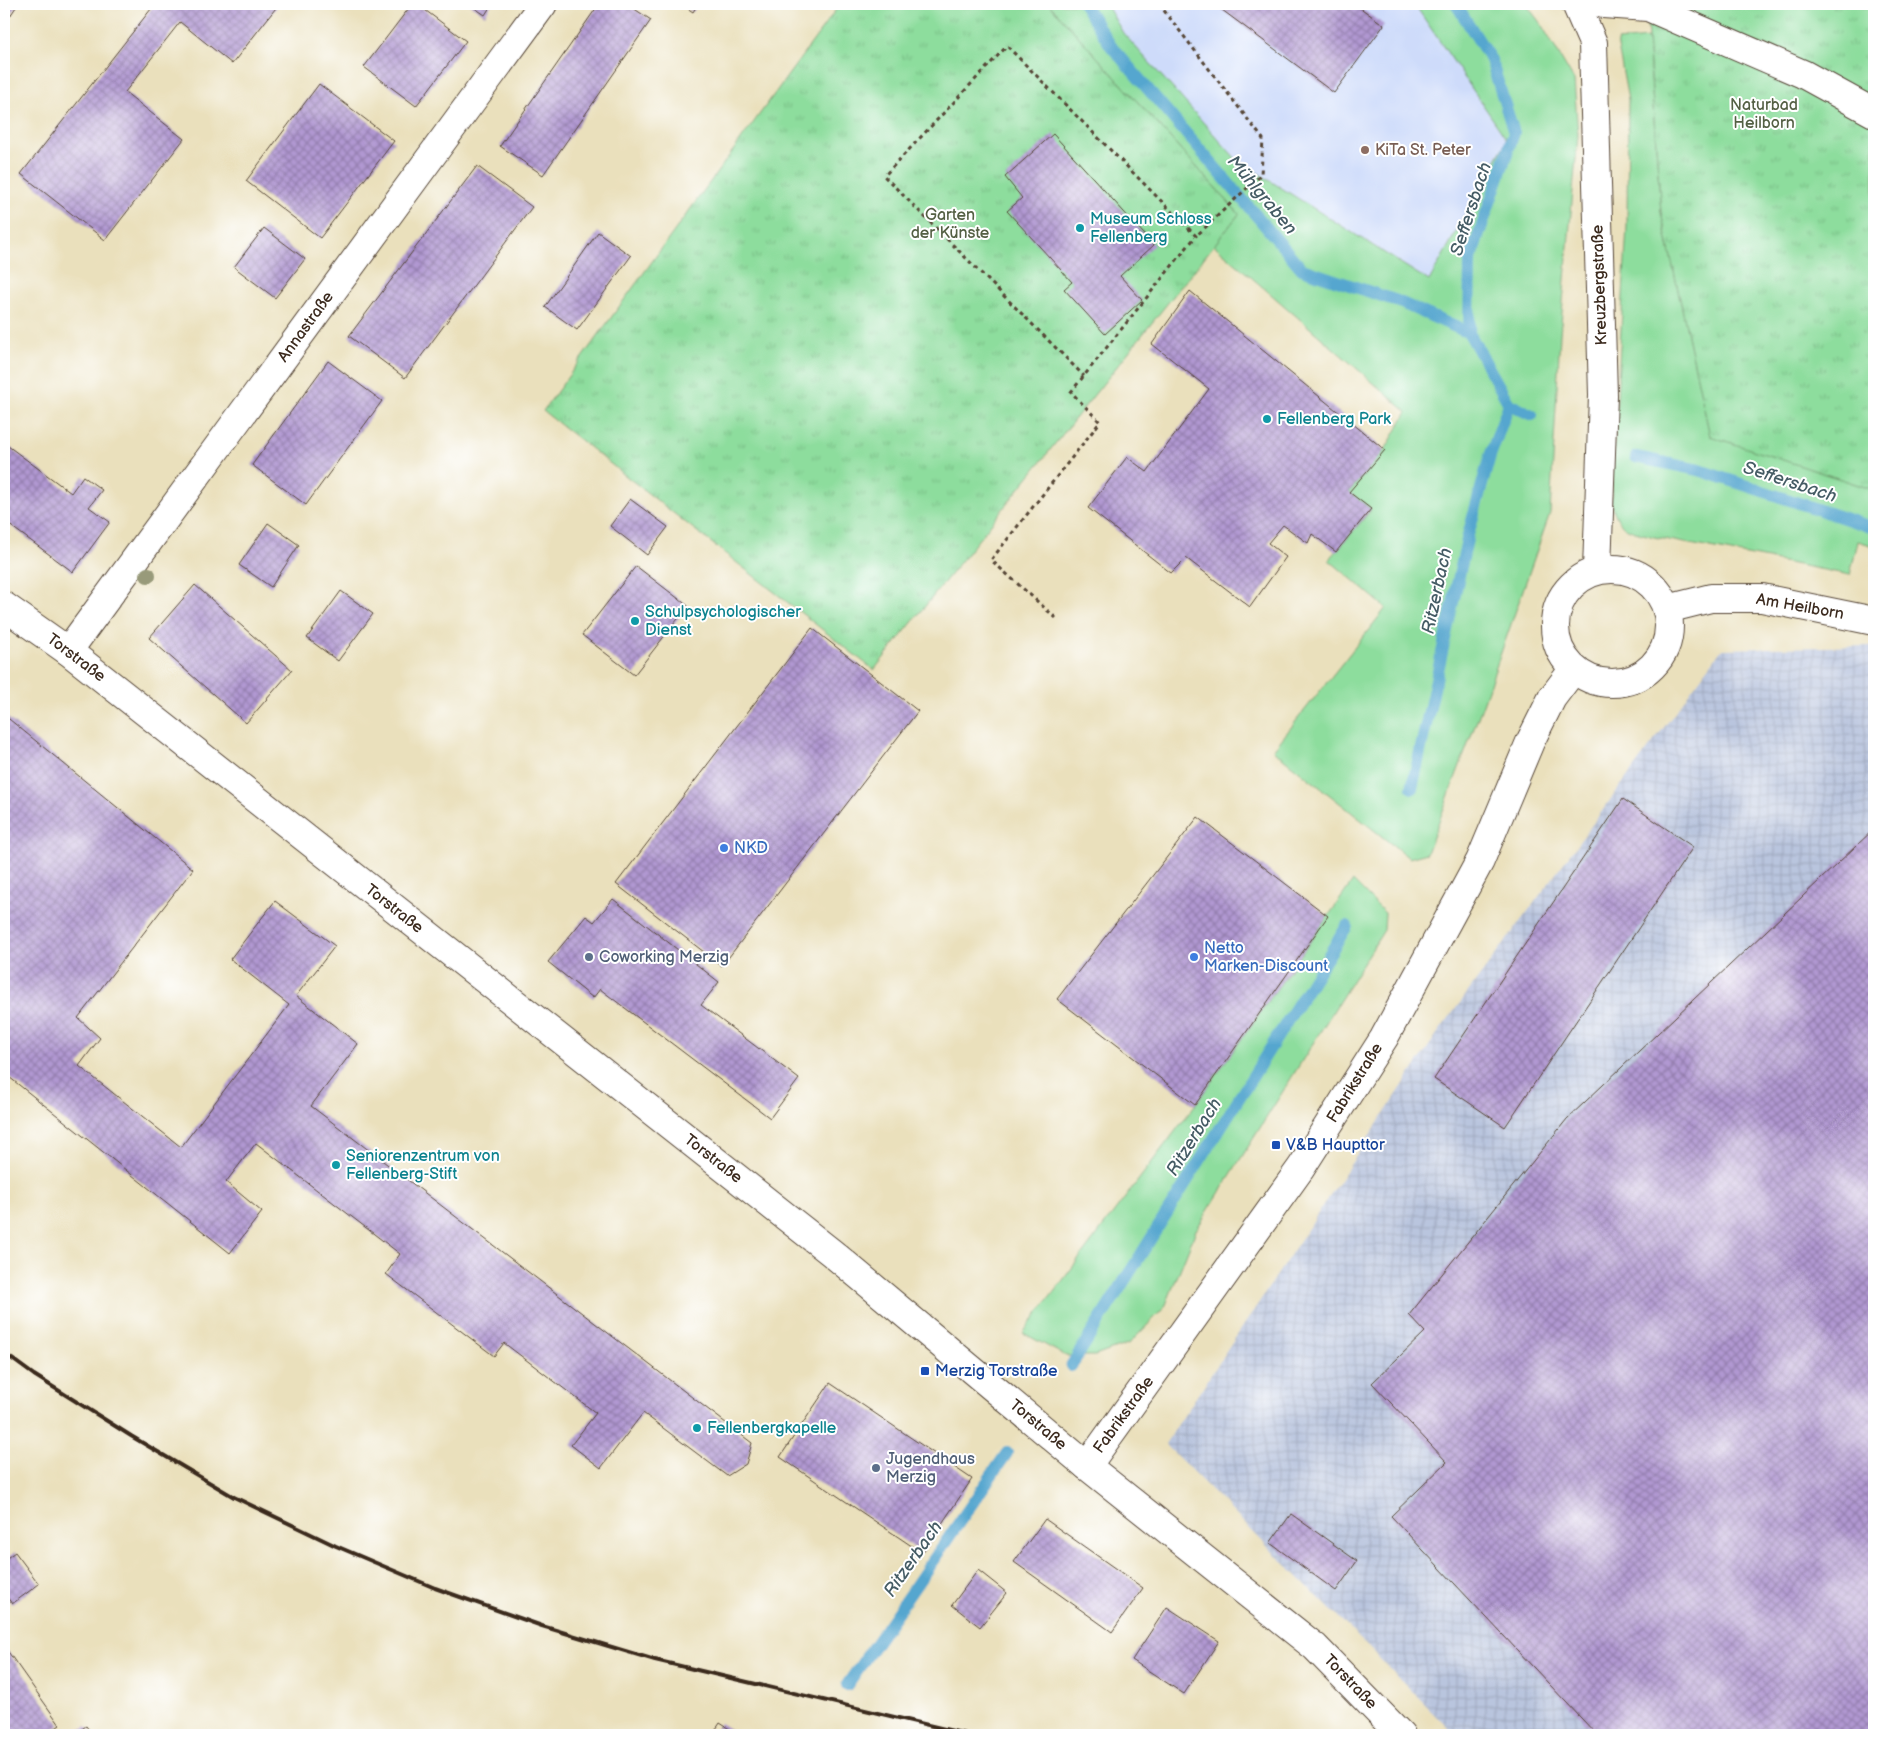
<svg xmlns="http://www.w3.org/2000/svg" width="1878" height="1739" font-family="'Balsamiq Sans',sans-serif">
<defs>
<pattern id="industrial-grid" width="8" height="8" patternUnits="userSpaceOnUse" patternTransform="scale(1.25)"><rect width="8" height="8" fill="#b9c5de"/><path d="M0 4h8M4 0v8" fill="none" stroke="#a0a9be"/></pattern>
<pattern id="park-tufts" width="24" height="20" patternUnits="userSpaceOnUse" patternTransform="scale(1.25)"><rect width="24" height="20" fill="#8ddd9d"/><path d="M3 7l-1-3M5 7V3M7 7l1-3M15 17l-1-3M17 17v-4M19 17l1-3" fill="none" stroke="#7bbe87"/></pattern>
<pattern id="building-cross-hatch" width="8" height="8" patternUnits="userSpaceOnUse" patternTransform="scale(1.25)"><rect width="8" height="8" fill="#b198d2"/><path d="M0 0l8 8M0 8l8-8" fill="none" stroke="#917caa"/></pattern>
</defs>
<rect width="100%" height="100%" fill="#fff"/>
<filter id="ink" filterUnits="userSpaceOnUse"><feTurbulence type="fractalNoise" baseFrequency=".02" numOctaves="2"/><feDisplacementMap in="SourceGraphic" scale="10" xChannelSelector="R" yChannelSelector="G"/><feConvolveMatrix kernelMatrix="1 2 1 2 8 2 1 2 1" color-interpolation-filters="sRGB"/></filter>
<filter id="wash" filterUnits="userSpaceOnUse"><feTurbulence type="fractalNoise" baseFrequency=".0096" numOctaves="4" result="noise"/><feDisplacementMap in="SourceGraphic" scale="20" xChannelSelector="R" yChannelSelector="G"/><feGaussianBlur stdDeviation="1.12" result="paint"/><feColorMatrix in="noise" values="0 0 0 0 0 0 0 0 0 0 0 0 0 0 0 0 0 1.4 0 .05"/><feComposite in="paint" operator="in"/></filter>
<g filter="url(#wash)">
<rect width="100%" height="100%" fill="#eae0bc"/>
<polygon fill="#cedbfa" points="1106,4 1411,4 1417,8 1507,140 1429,281 1237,160 1123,33"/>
<polygon fill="url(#industrial-grid)" points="1871,646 1874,647 1874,1735 1456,1735 1165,1444 1437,1034 1722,649"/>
<g fill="#8ddd9d" stroke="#64845e">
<polygon points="1049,4 1106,4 1123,33 1237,160 1429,281 1507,140 1417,8 1411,4 1526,4 1541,24 1574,80 1578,135 1560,335 1550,513 1482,707 1427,853 1409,858 1273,750 1386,608 1329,560 1371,510 1349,492 1385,450 1407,412 1214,245 1239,214"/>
<path d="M1648,38L1661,212L1710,435L1874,490V546L1858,541L1850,575L1654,537C1626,529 1621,532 1611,503L1627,226L1628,100L1617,41Z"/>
<polygon points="1353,881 1385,913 1384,930 1196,1230 1165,1307 1130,1343 1095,1356 1066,1356 1023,1333 1195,1105"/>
</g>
<g fill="url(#park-tufts)" stroke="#64845e">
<polygon points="840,4 1049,4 1239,214 874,670 543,411"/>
<polygon points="1650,4 1874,4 1874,490 1710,436 1661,212 1646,10"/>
</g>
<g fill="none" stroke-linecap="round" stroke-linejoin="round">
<g stroke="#54a6cf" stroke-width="12">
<polyline points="1084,4 1111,46 1302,269 1397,301 1469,333"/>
<polyline points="1456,4 1491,60 1514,133 1470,260 1469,333 1509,404 1532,415"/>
<polyline points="1636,457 1699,470 1874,528"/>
<polyline points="1412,788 1468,535 1490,456 1509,404"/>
<polyline points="1071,1366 1347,926"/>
<polyline points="847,1685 1007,1453"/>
</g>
</g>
<g id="blocks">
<g fill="url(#building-cross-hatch)">
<polygon points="4,4 18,4 4,25"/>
<polygon points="155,4 279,4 232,64 180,22 125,92 184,139 105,240 21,174"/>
<polygon points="412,4 417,4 466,41 416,106 364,67"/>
<polygon points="469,4 492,4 485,15"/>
<polygon points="599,4 627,4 651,20 543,175 500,146"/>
<polygon points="681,4 698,4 693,12"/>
<polygon points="1214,4 1355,4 1384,25 1334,93"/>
<polygon points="319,84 394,141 320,238 246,181"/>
<polygon points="1053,134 1154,245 1120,276 1142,300 1105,334 1064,289 1072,282 1007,211 1022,198 1005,177"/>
<polygon points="477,166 532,207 405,378 349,336"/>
<polygon points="264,228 305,259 275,298 234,267"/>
<polygon points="598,232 631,256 577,330 545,307"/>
<polygon points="1190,291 1385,450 1349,492 1371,509 1336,552 1312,534 1308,543 1283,525 1268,543 1286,557 1250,607 1186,558 1171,573 1088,508 1127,457 1147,472 1209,389 1152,344"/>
<polygon points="328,361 382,401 306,505 252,465"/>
<polygon points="4,443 71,493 83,476 102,490 89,507 110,522 73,572 4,521"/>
<polygon points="630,499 668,527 647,555 610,526"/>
<polygon points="268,523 299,545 271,587 239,565"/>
<polygon points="636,566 688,606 634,675 582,635"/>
<polygon points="195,585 292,670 246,723 149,638"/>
<polygon points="341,591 373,614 338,661 307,638"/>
<polygon points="812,628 918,711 722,966 616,884"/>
<polygon points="4,715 193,869 78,1018 100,1038 79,1066 181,1147 289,1005 230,959 275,901 335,946 296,996 358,1044 311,1106 752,1443 746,1464 727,1476 643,1413 601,1468 571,1445 596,1413 504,1343 494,1356 386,1274 400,1254 256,1143 226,1182 262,1212 230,1253 4,1073"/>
<polygon points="1623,799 1693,847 1505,1127 1434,1079"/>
<polygon points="1198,817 1328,916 1195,1105 1057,999"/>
<polygon points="1874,829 1874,1735 1597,1735 1391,1516 1447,1462 1372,1383 1425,1332 1409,1315 1567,1119"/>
<polygon points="613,899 719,982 701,1005 799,1079 770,1118 600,989 593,998 548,962 586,916 594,922"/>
<polygon points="830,1383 972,1479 922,1553 780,1457"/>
<polygon points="1291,1514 1357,1561 1336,1591 1270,1543"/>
<polygon points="1045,1519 1143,1588 1112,1632 1014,1562"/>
<polygon points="15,1552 39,1584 12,1604 4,1593 4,1560"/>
<polygon points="978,1570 1007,1593 980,1627 952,1605"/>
<polygon points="1167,1607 1219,1641 1184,1694 1132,1660"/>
<polygon points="4,1646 60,1725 46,1735 4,1735"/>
<polygon points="720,1723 739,1735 712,1735"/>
<polygon points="86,1726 93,1735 73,1735"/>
</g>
</g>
</g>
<g filter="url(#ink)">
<use href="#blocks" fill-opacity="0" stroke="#554536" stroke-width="1"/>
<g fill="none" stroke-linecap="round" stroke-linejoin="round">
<g stroke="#554536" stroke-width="30">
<g id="minor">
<polyline points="1576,4 1593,43 1603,395 1597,570"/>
<polyline points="1603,4 1648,7 1803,74 1874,113"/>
<circle cx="1612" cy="626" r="57"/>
<polyline points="1667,609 1711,598 1762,598 1874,621"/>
<polyline points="68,651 543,4"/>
<polyline points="1087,1466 1301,1168 1384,1038 1480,861 1530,742 1552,698 1573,670"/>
</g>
</g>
<g stroke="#554536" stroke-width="30">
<polyline id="major" points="4,606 68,651 832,1253 1087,1466 1315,1647 1401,1735"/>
</g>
<g stroke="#554536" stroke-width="3" stroke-dasharray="4 4" stroke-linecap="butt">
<polyline points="1159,4 1263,139 1261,175 1196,236"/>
<polyline points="1056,618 991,560 1100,422 1071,392 1196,236 1007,46 884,176 1084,376"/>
</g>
<use href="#minor" stroke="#fff" stroke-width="28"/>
<use href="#major" stroke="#fff" stroke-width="28"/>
<polyline stroke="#3b2a1e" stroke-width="4" points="4,1353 34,1375 131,1436 234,1497 336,1546 435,1588 542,1626 655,1660 970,1735"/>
</g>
<circle fill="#989a7a" cx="148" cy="575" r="8"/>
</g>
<circle fill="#8d6e63" stroke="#fff" stroke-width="2" cx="1365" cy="150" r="5"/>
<g fill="#0f9aa8" stroke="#fff" stroke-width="2">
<circle cx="1080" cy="228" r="5"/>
<circle cx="1267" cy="419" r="5"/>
<circle cx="635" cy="621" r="5"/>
<circle cx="336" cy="1165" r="5"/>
<circle cx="697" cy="1428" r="5"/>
</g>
<g fill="#3f7fe0" stroke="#fff" stroke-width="2">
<circle cx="724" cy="848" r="5"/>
<circle cx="1194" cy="957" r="5"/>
</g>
<g fill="#5c6f8a" stroke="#fff" stroke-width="2">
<circle cx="589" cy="957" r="5"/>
<circle cx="876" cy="1468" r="5"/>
</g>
<g fill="#1a4fb4" stroke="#fff" stroke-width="2">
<rect x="1271" y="1140" width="10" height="10" rx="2.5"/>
<rect x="920" y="1366" width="10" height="10" rx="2.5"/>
</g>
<g text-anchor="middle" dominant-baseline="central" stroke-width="4" stroke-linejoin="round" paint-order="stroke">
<g font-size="16" fill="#546044" stroke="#fff">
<text x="1764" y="105">Naturbad<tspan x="1764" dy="18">Heilborn</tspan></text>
<text x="950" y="215">Garten<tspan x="950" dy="18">der Künste</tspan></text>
</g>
<g font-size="16" fill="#785e54" stroke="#fff" text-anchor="start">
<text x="1375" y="150">KiTa St. Peter</text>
</g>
<g font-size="16" fill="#0d838f" stroke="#fff" text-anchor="start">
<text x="1090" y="219">Museum Schloss<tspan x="1090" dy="18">Fellenberg</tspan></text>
<text x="1277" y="419">Fellenberg Park</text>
<text x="645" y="612">Schulpsychologischer<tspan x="645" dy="18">Dienst</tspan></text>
<text x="346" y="1156">Seniorenzentrum von<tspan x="346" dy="18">Fellenberg-Stift</tspan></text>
<text x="707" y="1428">Fellenbergkapelle</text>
</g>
<g font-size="16" fill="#3b2a1e" stroke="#fff">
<text transform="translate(1600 285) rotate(-92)">Kreuzbergstraße</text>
<text transform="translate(306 327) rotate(-54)">Annastraße</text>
<text transform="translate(1800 607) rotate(10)">Am Heilborn</text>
<text transform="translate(76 658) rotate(37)">Torstraße</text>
<text transform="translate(394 909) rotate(38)">Torstraße</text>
<text transform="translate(1355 1083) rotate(-58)">Fabrikstraße</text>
<text transform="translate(713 1159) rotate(38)">Torstraße</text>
<text transform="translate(1124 1415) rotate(-54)">Fabrikstraße</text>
<text transform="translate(1038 1425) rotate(40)">Torstraße</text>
<text transform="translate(1350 1682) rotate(46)">Torstraße</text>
</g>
<g font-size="16" fill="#366cbe" stroke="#fff" text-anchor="start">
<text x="734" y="848">NKD</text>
<text x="1204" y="948">Netto<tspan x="1204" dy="18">Marken-Discount</tspan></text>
</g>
<g font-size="16" fill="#4e5e75" stroke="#fff" text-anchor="start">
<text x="599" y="957">Coworking Merzig</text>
<text x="886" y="1459">Jugendhaus<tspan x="886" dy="18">Merzig</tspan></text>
</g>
<g font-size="16" fill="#164399" stroke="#fff" text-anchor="start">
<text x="1286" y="1145">V&amp;B Haupttor</text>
<text x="935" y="1371">Merzig Torstraße</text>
</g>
<g font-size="18" font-style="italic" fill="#455c65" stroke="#fff">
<text transform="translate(1262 195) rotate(50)">Mühlgraben</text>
<text transform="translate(1471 209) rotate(-72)">Seffersbach</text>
<text transform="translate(1790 482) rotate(18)">Seffersbach</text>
<text transform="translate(1437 591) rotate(-78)">Ritzerbach</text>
<text transform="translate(1194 1137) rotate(-58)">Ritzerbach</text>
<text transform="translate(913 1559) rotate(-55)">Ritzerbach</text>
</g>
</g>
<rect width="1878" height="1739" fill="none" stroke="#fff" stroke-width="20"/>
</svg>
